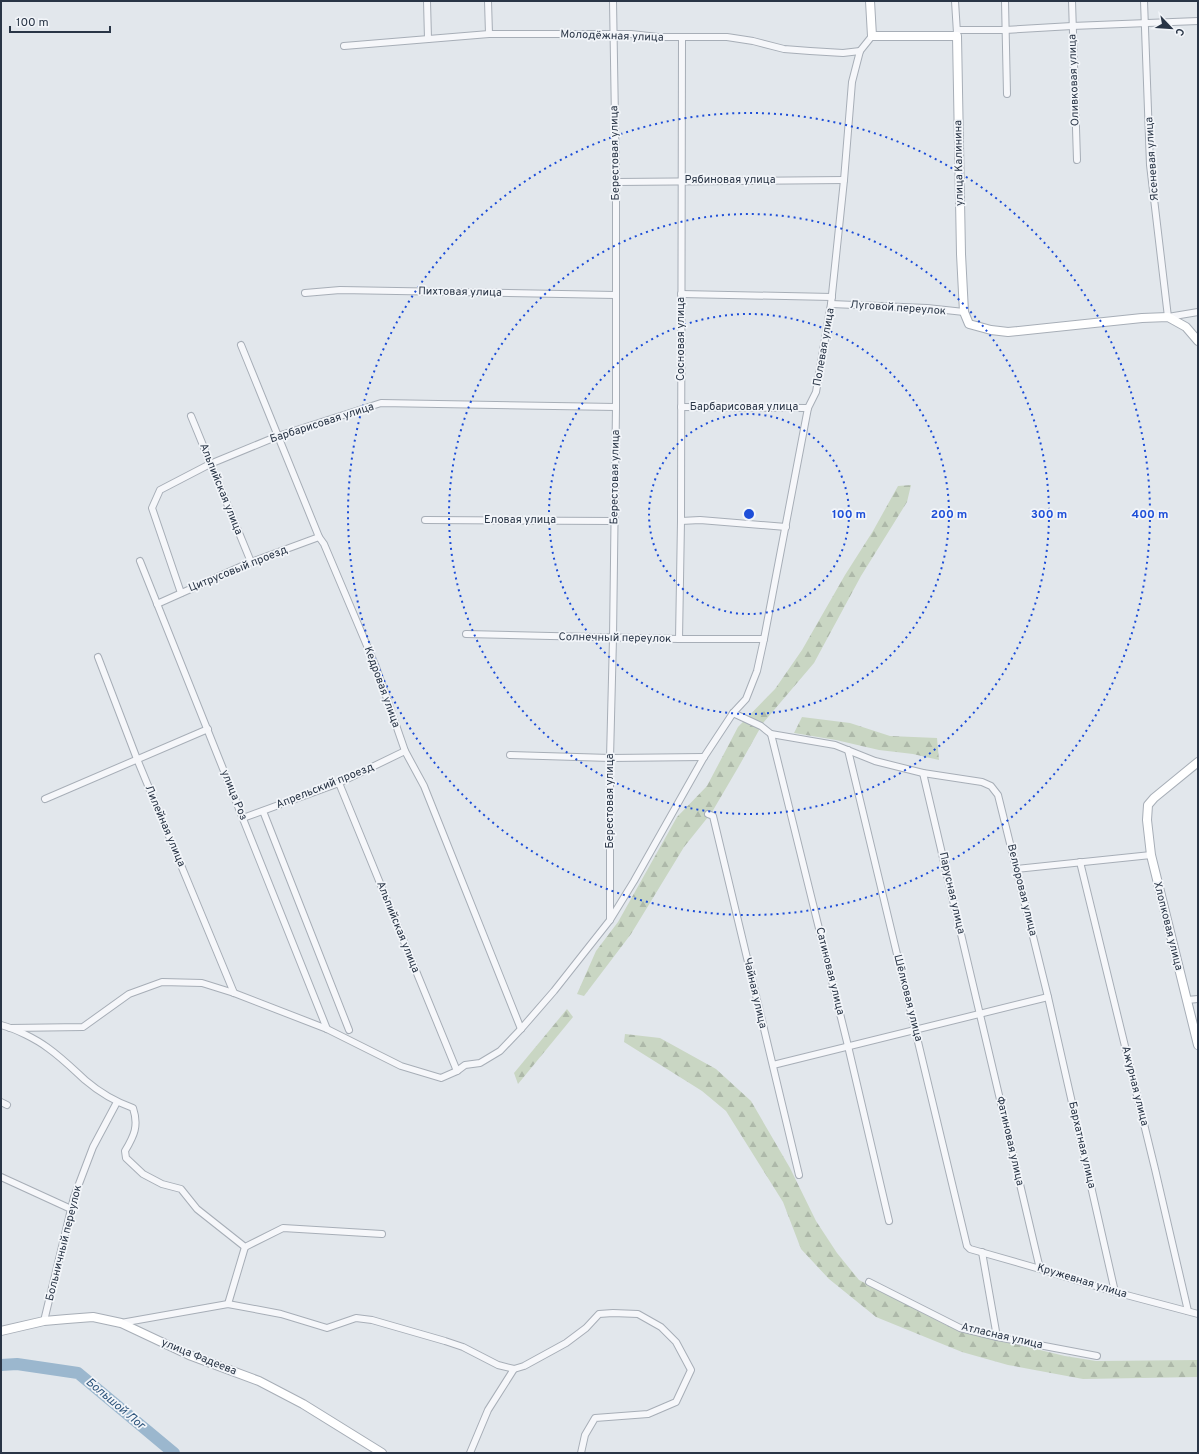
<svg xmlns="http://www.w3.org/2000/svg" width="1199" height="1454" font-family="Overpass,sans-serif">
<defs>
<pattern id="forest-firs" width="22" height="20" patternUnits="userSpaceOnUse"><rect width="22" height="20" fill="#c9d6c3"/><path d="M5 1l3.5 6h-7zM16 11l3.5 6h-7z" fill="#adb8a9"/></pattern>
</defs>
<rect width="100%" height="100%" fill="#e2e7ec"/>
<g fill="url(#forest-firs)">
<polygon points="911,485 907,502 861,576 814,663 763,723 739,766 712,812 684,847 631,934 584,996 577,994 596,951 618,922 677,817 707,786 738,727 775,689 802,650 845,575 873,531 898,486"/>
<polygon points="802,717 850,723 890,736 937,738 939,760 913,754 879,750 836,740 794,733"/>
<polygon points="567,1009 573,1017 518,1084 514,1073"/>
<polygon points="625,1034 660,1038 716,1069 751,1101 790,1168 816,1221 837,1253 859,1280 948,1326 981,1336 1065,1356 1096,1361 1198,1360 1198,1377 1083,1379 1008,1365 962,1352 876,1317 829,1279 801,1249 783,1202 726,1111 702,1091 624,1042"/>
</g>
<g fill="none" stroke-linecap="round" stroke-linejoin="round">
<polyline stroke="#9bb7ce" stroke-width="12" points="1,1365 17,1364 78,1373 174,1453"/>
<g stroke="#a7aeb7" stroke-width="8">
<g id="street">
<polyline points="427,1 428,39"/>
<polyline points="488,1 489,34"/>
<polyline points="955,1 957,33"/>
<polyline points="1005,1 1007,94"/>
<polyline points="1072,1 1077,160"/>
<polyline points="1144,1 1150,165 1168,317 1198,312"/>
<polyline points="957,30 1005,30 1072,26 1198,21"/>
<polyline points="344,46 489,34 631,34 658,37 727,37 753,41 784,49 810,51 843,53 860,51"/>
<polyline points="616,182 844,180"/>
<polyline points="305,293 340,290 615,295"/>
<polyline points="681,294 832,297"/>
<polyline points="831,304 927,308 964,312"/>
<polyline points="241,345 319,537 324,544 376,667 405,751 424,786 521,1029"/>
<polyline points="681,407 808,408"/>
<polyline points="191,416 251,562"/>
<polyline points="425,520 614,521"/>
<polyline points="681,521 700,520 786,527"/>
<polyline points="140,561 327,1029"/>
<polyline points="181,593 152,508 160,490 210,464 278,436 381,403 616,407"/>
<polyline points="157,604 251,562 319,537"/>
<polyline points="466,634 679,639 764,639"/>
<polyline points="679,639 681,521 682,38"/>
<polyline points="98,657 137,759 234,993"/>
<polyline points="733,713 761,726 771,734 848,1046 889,1221"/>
<polyline points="771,734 835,745 875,761 923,773 982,782 991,786 998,795 1048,997 1115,1292"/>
<polyline points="848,750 967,1246 970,1249 1040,1269 1115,1292 1198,1314"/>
<polyline points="510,755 610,758 704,757"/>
<polyline points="923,773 1040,1269"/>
<polyline points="339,783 457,1071"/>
<polyline points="45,799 208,729"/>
<polyline points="263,811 349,1030"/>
<polyline points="708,814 713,816 799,1175"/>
<polyline points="243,818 339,783 405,751"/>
<polyline points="1080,862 1155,1169 1188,1311"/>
<polyline points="1016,869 1151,855"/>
<polyline points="610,920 610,758 613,638 616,407 616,180 613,1"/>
<polyline points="1187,1000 1198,999"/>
<path d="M1,1025C16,1029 36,1039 48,1048C62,1058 73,1069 85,1080C99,1092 116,1102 133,1108C139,1126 134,1136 125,1151L126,1158L143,1174L162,1184L181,1189L197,1209L245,1247L283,1228L382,1234"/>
<polyline points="10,1028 83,1027 129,994 162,982 202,983 234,993 327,1029 401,1066 441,1078 457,1071 465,1065 480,1063 500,1051 521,1029 554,991 610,920 634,881 704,757 733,713 746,699 757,671 764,639 808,408 816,392 831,304 844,180 852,82 860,51 872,36"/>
<polyline points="773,1065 1048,997"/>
<polyline points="1,1102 7,1105"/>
<polyline points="1,1177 71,1209"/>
<polyline points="982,1252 997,1337"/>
<polyline points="869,1282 960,1328 997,1337 1097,1356"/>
<polyline points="228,1304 245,1247"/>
<polyline points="44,1321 74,1197 93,1147 117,1102"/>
<polyline points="121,1323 228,1304 281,1314 327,1328 356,1318 372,1320 445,1341 463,1347 498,1365 514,1369"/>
<polyline points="470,1453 488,1410 514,1369 524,1366 566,1343 586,1328 599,1314 613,1313 638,1314 661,1327 676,1342 691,1370 676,1402 648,1414 595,1418 585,1435 581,1453"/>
</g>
</g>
<g stroke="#a7aeb7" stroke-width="10">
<g id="secondary">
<polyline points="870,1 872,36 957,36 961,254 964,312 969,324 991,330 1008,332 1142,318 1168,317 1186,327 1198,341"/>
<polyline points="1198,762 1154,798 1148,805 1147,820 1151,855 1198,1045"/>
<polyline points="1,1331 44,1321 67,1319 93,1317 121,1323 189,1355 259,1381 303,1404 382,1453"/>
</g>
</g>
<use href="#street" stroke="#f6f7fa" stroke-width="6"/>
<use href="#secondary" stroke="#fff" stroke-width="8"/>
</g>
<g fill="none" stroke="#1d4ed8" stroke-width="2" stroke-dasharray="2 4">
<circle cx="749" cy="514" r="100"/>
<circle cx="749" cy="514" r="200"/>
<circle cx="749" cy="514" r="300"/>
<circle cx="749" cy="514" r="401"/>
</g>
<g text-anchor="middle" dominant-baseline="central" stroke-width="3.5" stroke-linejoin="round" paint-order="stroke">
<g font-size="11" fill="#293546" stroke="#f2f5f9">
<text transform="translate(612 36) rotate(2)">Молодёжная улица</text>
<text transform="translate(1074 80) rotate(-92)">Оливковая улица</text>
<text transform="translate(615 153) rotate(-91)">Берестовая улица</text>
<text transform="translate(1152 159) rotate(-94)">Ясеневая улица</text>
<text transform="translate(959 163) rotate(-91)">улица Калинина</text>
<text x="730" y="180">Рябиновая улица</text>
<text transform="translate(460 292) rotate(1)">Пихтовая улица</text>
<text transform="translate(898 308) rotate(4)">Луговой переулок</text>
<text transform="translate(681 339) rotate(-90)">Сосновая улица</text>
<text transform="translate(824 347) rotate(-80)">Полевая улица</text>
<text x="744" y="407">Барбарисовая улица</text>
<text transform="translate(322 423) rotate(-18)">Барбарисовая улица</text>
<text transform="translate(615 477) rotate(-89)">Берестовая улица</text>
<text transform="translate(221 489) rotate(68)">Альпийская улица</text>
<text x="520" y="520">Еловая улица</text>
<text transform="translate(238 569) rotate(-22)">Цитрусовый проезд</text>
<text transform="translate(615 638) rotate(1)">Солнечный переулок</text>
<text transform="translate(382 687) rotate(70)">Кедровая улица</text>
<text transform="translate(325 786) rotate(-22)">Апрельский проезд</text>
<text transform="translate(234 795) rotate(68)">улица Роз</text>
<text transform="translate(610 801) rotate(-90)">Берестовая улица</text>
<text transform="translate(165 826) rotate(67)">Лилейная улица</text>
<text transform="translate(1022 890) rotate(76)">Велюровая улица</text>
<text transform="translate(952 893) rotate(77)">Парусная улица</text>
<text transform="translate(1168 926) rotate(76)">Хлопковая улица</text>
<text transform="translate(398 927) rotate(68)">Альпийская улица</text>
<text transform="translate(830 971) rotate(76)">Сатиновая улица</text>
<text transform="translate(755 993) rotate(77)">Чайная улица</text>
<text transform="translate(908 998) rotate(76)">Шёлковая улица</text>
<text transform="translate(1135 1086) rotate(76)">Ажурная улица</text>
<text transform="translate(1010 1141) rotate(77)">Фатиновая улица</text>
<text transform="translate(1082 1145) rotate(77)">Бархатная улица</text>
<text transform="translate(64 1243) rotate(-76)">Больничный переулок</text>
<text transform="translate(1082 1281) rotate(17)">Кружевная улица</text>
<text transform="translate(1002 1336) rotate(13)">Атласная улица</text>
<text transform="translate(199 1357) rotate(22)">улица Фадеева</text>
</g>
<g font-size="12" font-style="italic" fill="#2f567d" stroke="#f2f5f9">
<text transform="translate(115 1404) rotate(40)">Большой Лог</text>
</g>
</g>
<circle cx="749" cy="514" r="6" fill="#1d4ed8" stroke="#f2f5f9" stroke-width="2"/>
<g font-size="12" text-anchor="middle" font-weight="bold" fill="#1d4ed8" stroke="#f2f5f9" stroke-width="3.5" stroke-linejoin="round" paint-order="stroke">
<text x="849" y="518">100 m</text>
<text x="949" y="518">200 m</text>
<text x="1049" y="518">300 m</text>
<text x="1150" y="518">400 m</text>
</g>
<rect width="1199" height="1454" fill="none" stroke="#293546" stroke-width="4"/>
<g transform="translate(1171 28) rotate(115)" stroke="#f2f5f9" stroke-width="3" paint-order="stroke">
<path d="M0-3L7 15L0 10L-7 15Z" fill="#293546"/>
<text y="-6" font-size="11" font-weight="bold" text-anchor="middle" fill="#293546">С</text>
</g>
<path d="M10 26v6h100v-6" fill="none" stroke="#293546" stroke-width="2"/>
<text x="16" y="26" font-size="12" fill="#293546" stroke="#f2f5f9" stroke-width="3" paint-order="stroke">100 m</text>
</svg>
